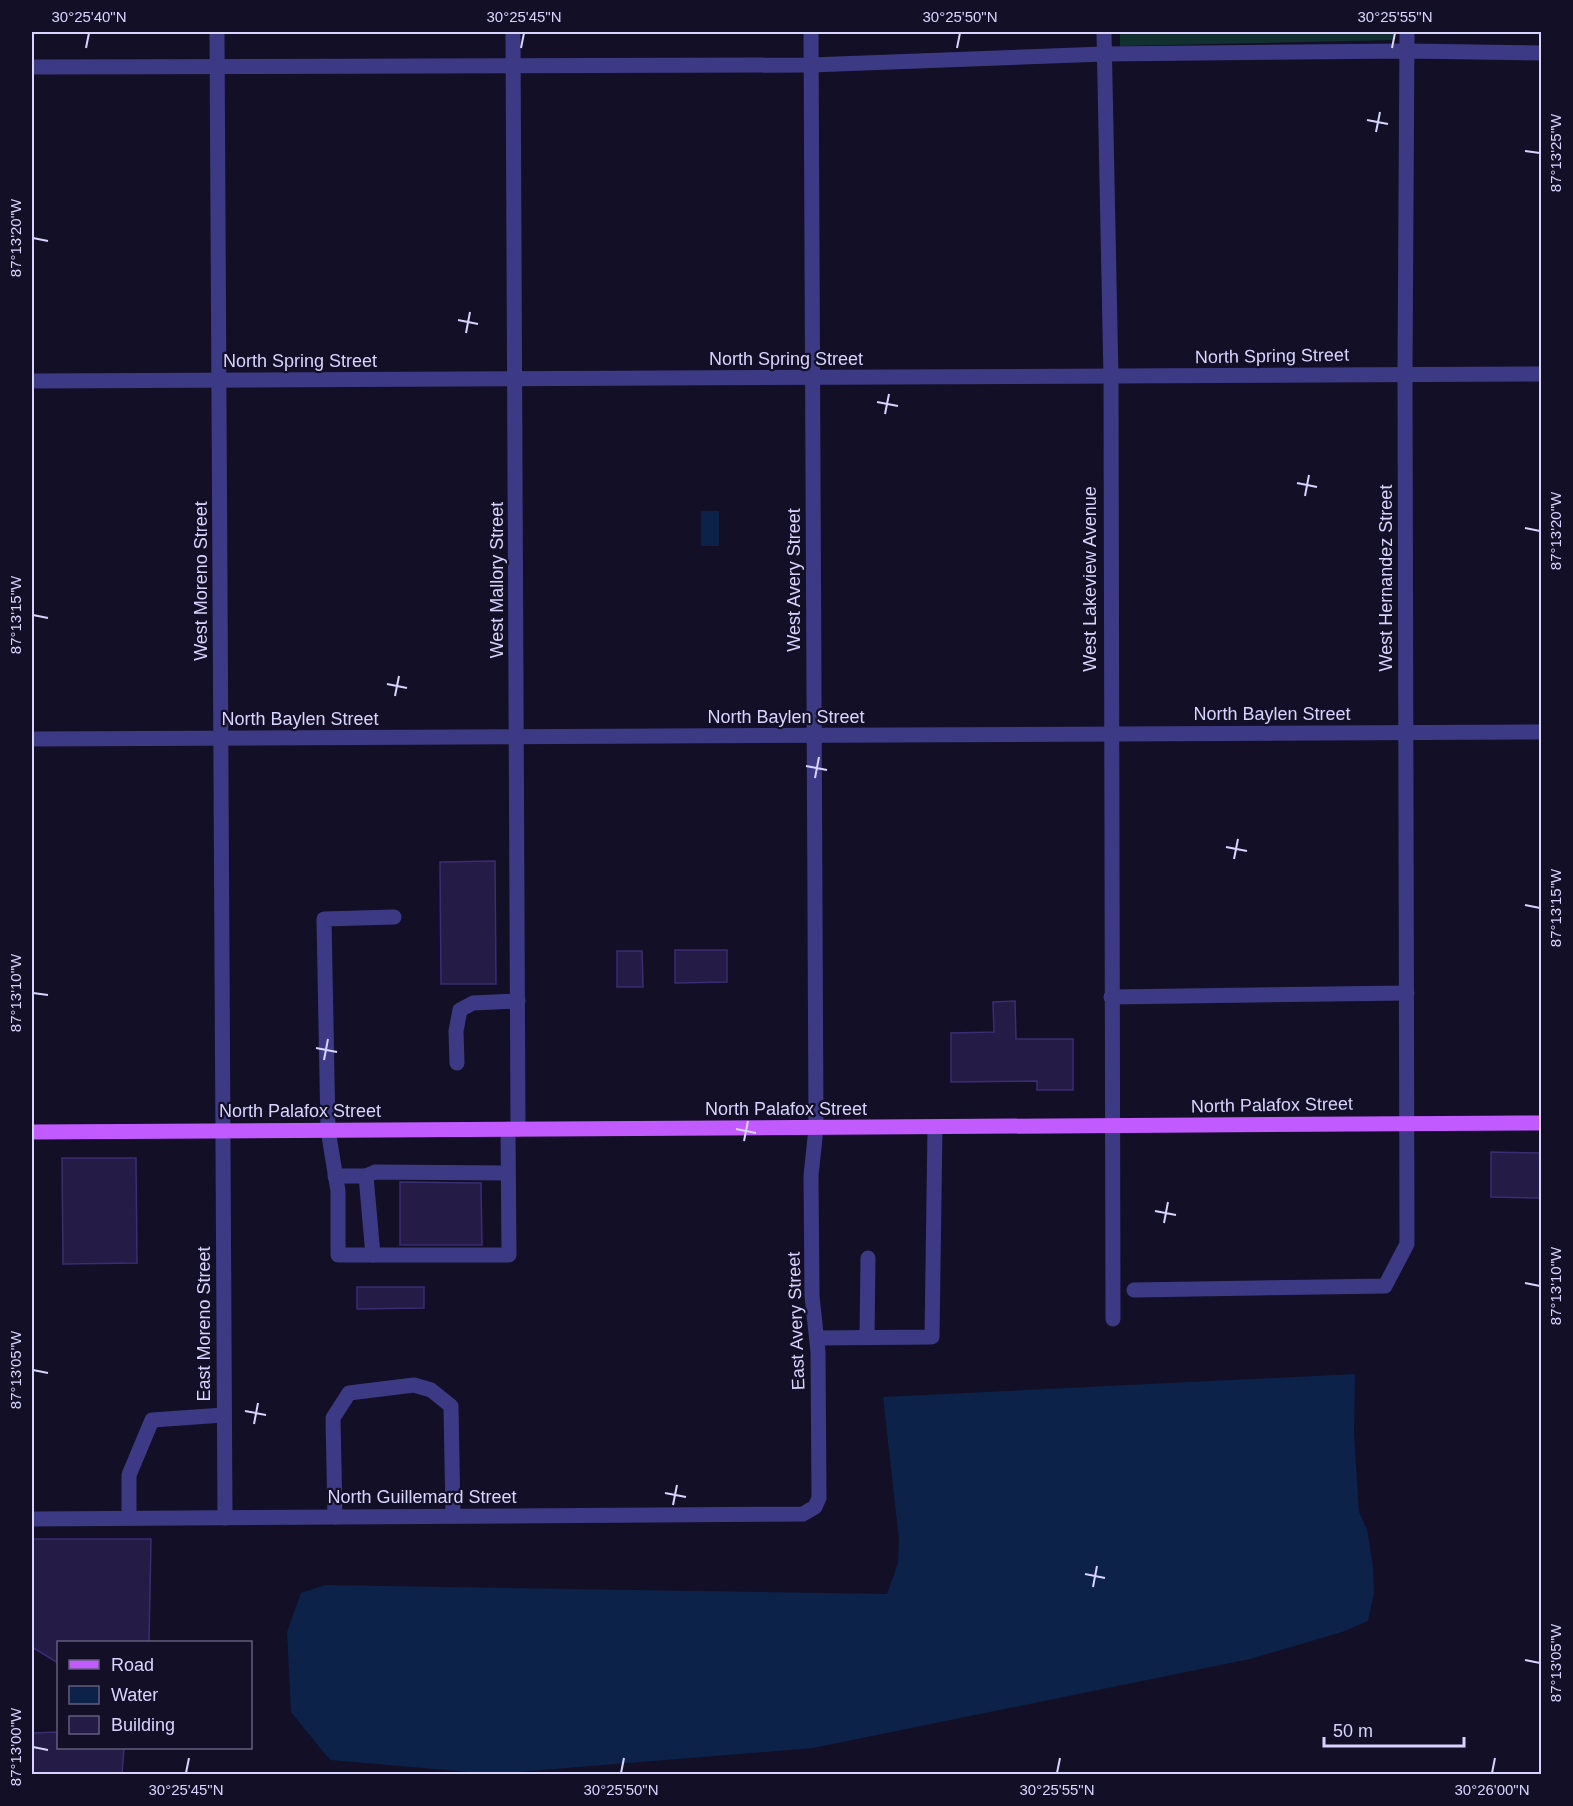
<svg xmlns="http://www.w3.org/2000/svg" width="1573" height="1806" font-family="Helvetica,sans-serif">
<rect width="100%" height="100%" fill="#130f26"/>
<polygon fill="#12302f" points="1120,32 1395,32 1395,40 1120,46"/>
<g fill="#0c2248">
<rect x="701" y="511" width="18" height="35"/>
<polygon points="1355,1374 1354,1433 1359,1512 1367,1529 1373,1567 1374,1593 1368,1621 1342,1632 1250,1659 813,1748 493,1774 330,1760 291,1712 287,1632 301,1593 325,1585 887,1594 898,1563 899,1540 883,1397"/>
</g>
<g fill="#241b47" stroke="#3b2d73" stroke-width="1.5">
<polygon points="495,861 496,984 441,984 440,862"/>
<polygon points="675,950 727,950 727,982 675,983"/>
<polygon points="617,951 642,951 643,987 617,987"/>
<polygon points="1015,1001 1016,1039 1073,1039 1073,1090 1037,1090 1037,1081 951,1082 951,1033 994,1032 993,1002"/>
<polygon points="1491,1152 1542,1153 1542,1198 1491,1197"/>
<polygon points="62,1158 136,1158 137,1263 63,1264"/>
<polygon points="400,1182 481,1183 482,1245 400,1245"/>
<polygon points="357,1287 424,1287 424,1308 357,1309"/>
<polygon points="32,1539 151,1539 149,1642 58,1642 58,1663 32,1647"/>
<polygon points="58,1732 58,1748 124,1748 122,1774 32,1774 32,1733"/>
</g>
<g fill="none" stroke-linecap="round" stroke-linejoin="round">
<g stroke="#3d3a85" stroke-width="15">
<polyline points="217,32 225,1518"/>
<polyline points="513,32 518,1129"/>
<polyline points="1104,32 1111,378 1113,1319"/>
<polyline points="32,67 811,65 1104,54 1407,51 1542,53"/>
<polyline points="32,381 1542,374"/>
<polyline points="32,739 1542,732"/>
<polyline points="394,917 324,919 328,1130 338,1191 338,1255 509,1255 508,1129"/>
<polyline points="1111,997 1407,993"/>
<polyline points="457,1063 456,1031 460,1010 473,1003 518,1001"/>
<polyline points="335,1176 366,1176"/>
<polyline points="373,1255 366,1176 375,1172 508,1173"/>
<polyline points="1134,1290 1385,1286 1407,1244 1405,374 1407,32"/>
<polyline points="867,1337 868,1258"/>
<polyline points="817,1338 932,1337 935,1127"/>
<polyline points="335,1517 333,1418 349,1393 414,1385 431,1390 451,1406 453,1516"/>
<polyline points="129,1518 129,1475 152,1420 224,1415"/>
<polyline points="32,1519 803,1514 815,1507 819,1498 818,1352 812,1296 811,1176 816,1128 811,32"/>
</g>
<polyline stroke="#c25bff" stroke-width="15" points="32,1132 1542,1123"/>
</g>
<path fill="none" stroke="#d9d4ff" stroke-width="2" d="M86,48L89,33M521,48L524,33M957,48L960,33M1392,48L1395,33M1367,120L1388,124M1376,132L1380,112M1525,151L1540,153M33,238L48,241M458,320L478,324M466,333L470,312M877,402L898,406M885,414L889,394M1297,483L1317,487M1305,496L1309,475M1525,528L1540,531M33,615L48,618M387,684L407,688M395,696L399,676M806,766L827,770M815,778L819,757M1226,847L1247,851M1234,859L1238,839M1525,905L1540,908M33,993L48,995M316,1048L337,1052M324,1060L328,1039M736,1129L756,1133M744,1141L748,1121M1155,1211L1176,1215M1164,1223L1168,1202M1525,1283L1540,1286M33,1370L48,1373M245,1411L266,1415M254,1424L258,1403M665,1493L686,1497M673,1505L677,1485M1085,1574L1105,1578M1093,1587L1097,1566M1525,1660L1540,1663M33,1747L48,1750M186,1773L189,1758M621,1773L624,1758M1057,1773L1060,1758M1492,1773L1495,1758"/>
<g text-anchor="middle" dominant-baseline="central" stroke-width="4.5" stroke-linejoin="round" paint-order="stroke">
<g font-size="18" fill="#d9d4ff" stroke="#130f26">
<text transform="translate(1272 356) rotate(-1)">North Spring Street</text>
<text x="786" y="359">North Spring Street</text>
<text x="300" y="361">North Spring Street</text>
<text transform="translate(1386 578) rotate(-90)">West Hernandez Street</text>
<text transform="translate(1090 579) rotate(-90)">West Lakeview Avenue</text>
<text transform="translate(497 580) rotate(-90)">West Mallory Street</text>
<text transform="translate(794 580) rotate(-90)">West Avery Street</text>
<text transform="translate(201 581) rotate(-90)">West Moreno Street</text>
<text x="1272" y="714">North Baylen Street</text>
<text x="786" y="717">North Baylen Street</text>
<text x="300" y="719">North Baylen Street</text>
<text transform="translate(1272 1105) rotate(-1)">North Palafox Street</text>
<text x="786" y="1109">North Palafox Street</text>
<text x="300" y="1111">North Palafox Street</text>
<text transform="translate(796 1321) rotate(-92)">East Avery Street</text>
<text transform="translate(204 1324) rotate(-90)">East Moreno Street</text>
<text x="422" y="1497">North Guillemard Street</text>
</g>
</g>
<rect width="1573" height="1806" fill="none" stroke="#130f26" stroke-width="66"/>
<rect x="57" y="1641" width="195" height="108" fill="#130f26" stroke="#625e7d" stroke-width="1.5"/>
<rect x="69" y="1660" width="30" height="9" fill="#c25bff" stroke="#625e7d" stroke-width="1.5"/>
<text x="111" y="1671" font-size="18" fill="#d9d4ff">Road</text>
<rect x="69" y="1686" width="30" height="18" fill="#0c2248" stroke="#625e7d" stroke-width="1.5"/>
<text x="111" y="1701" font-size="18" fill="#d9d4ff">Water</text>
<rect x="69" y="1716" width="30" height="18" fill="#241b47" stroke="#625e7d" stroke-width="1.5"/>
<text x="111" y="1731" font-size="18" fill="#d9d4ff">Building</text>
<path d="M1324 1737v9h140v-9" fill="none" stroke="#d9d4ff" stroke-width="3"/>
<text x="1333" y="1737" font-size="18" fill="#d9d4ff" stroke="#130f26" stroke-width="4.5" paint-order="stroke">50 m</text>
<rect x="33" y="33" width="1507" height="1740" fill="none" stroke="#d9d4ff" stroke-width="2"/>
<g font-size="15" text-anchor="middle" fill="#d9d4ff">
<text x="89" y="22">30°25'40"N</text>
<text x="524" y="22">30°25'45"N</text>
<text x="960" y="22">30°25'50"N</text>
<text x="1395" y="22">30°25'55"N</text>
<text transform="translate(1556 153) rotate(-90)" y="5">87°13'25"W</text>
<text transform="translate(16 238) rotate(-90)" y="5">87°13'20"W</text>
<text transform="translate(1556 531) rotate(-90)" y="5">87°13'20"W</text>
<text transform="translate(16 615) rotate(-90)" y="5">87°13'15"W</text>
<text transform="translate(1556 908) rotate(-90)" y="5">87°13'15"W</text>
<text transform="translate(16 993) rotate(-90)" y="5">87°13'10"W</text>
<text transform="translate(1556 1286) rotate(-90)" y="5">87°13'10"W</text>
<text transform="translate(16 1370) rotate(-90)" y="5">87°13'05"W</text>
<text transform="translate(1556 1663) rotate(-90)" y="5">87°13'05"W</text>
<text transform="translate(16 1747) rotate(-90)" y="5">87°13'00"W</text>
<text x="186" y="1795">30°25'45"N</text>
<text x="621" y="1795">30°25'50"N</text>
<text x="1057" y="1795">30°25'55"N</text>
<text x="1492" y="1795">30°26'00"N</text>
</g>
</svg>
